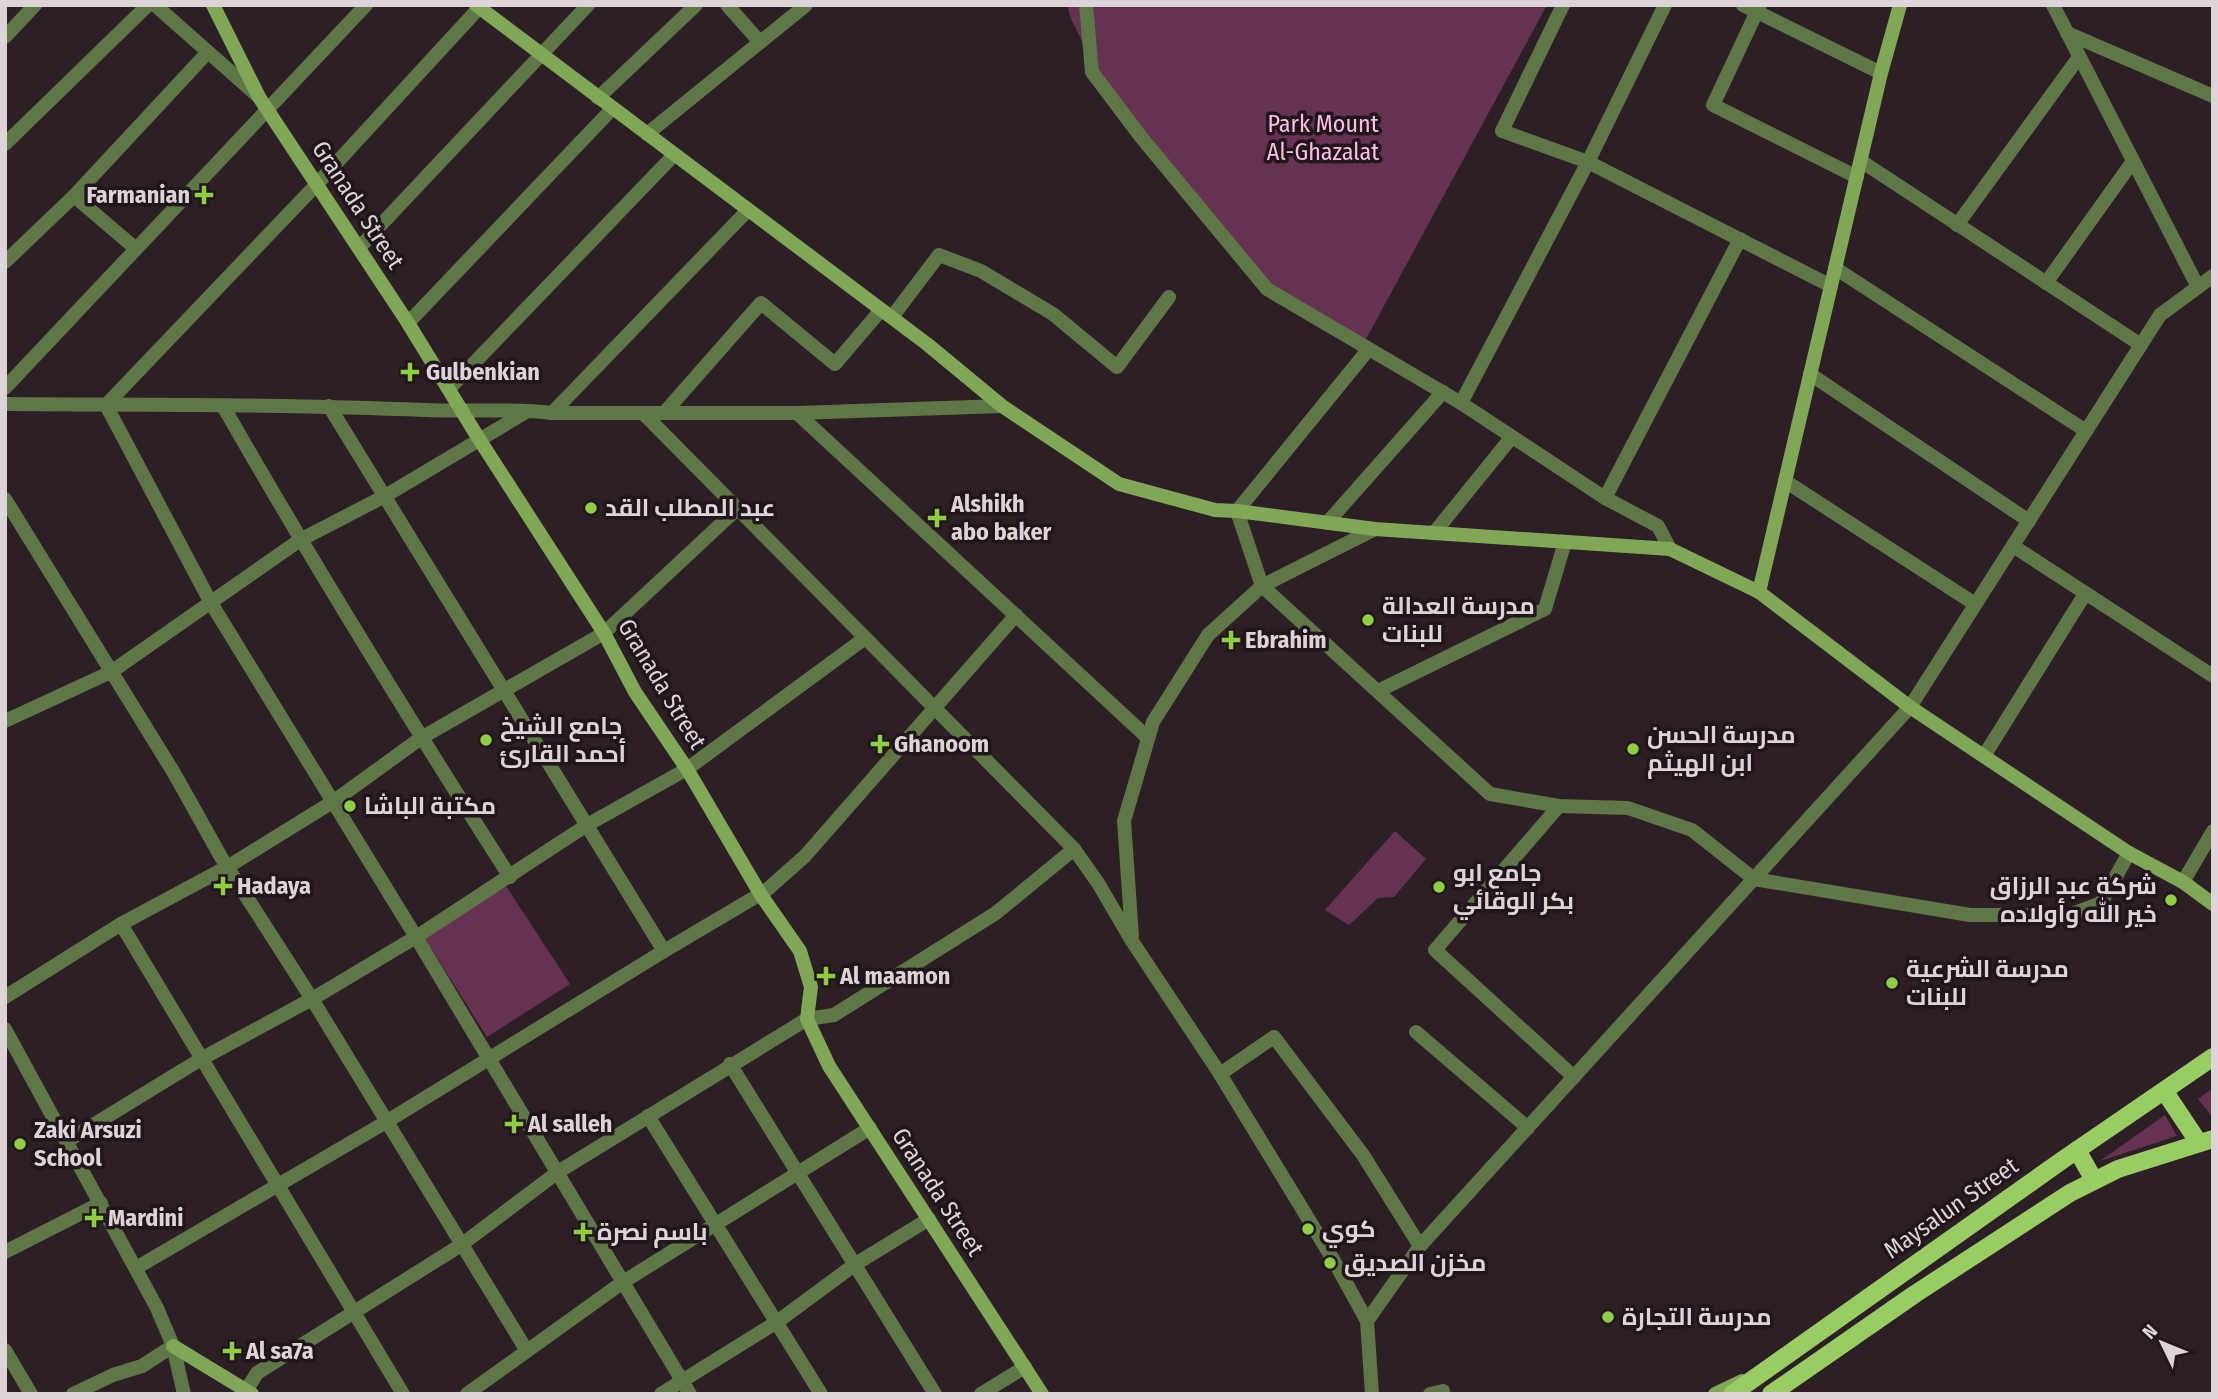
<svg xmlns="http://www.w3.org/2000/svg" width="2218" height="1399" font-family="'Fira Sans Condensed',Cairo,sans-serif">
<rect width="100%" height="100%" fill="#2c1f26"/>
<g fill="#663252">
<polygon points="1067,5 1547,5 1365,341 1271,285 1104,86 1071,19"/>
<polygon points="1395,831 1426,859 1394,897 1378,898 1349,925 1325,910"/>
<polygon points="506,886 570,984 487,1037 424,937"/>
<polygon points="2213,1088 2213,1118 2198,1099"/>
<polygon points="2165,1115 2177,1136 2100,1161"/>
</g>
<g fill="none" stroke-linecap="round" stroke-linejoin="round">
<g stroke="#5f7746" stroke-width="14">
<polyline points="155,5 259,97"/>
<polyline points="727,5 760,42"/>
<polyline points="1086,5 1092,72 1141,137 1267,289 1461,403 1605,498 1658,526 1670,549"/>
<polyline points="1563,5 1502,131 1588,162 1831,286"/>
<polyline points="1743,5 1881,73"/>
<polyline points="1760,5 1713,105 1857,177"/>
<polyline points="2053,5 2198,287"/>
<polyline points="479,8 317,184 106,405 211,603 416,937 690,1394"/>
<polyline points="2067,33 2213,96"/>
<polyline points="5,37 35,5"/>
<polyline points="598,98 696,5"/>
<polyline points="647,134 806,5"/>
<polyline points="5,144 148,5"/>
<polyline points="1861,161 2141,345"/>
<polyline points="74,196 135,248"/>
<polyline points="1957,225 2079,57"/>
<polyline points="359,248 588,5"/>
<polyline points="5,262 74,196 208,52"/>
<polyline points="1835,268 2086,431"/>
<polyline points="2046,283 2133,161"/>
<polyline points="892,317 939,255 981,271 1053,314 1117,367 1169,297"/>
<polyline points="408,323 613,108"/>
<polyline points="1368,350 1237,511 1262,586 1490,794 1559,806 1628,808 1692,830 1754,879 1970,915 2069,915 2101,903 2129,853"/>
<polyline points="1810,374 2029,521"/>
<polyline points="5,388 366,5"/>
<polyline points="449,389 674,155"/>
<polyline points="1461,403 1588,162 1665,5"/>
<path d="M5,404C145,405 285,404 425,410C467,412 510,408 552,413H797L1002,406"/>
<path d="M223,406C314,565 411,722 510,877"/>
<polyline points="329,406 664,951"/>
<polyline points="665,412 761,303 835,364 881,310"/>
<polyline points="552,413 748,210"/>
<polyline points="643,413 1074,849 1098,883 1132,941 1220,1074 1334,1261 1367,1321 1372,1394"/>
<polyline points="797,413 1148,738"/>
<polyline points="1785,481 1975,604"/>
<polyline points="1605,498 1740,239"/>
<polyline points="5,499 174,773 221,857 312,999 527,1351"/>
<polyline points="1327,523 1443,392"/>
<polyline points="1434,533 1511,438"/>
<polyline points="2013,546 2213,676"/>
<polyline points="1378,691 1545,609 1565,542"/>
<polyline points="5,721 111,672 300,540 385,496 526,412"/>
<polyline points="1984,756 2085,594"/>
<polyline points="1559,806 1435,950 1574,1077"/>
<polyline points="2183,882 2213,831"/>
<polyline points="761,895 805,856 1016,615"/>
<polyline points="121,924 403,1394"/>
<polyline points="1132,936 1124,821 1153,722 1208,635 1262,586 1375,529"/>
<polyline points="5,997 121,924 229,866 334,801 421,738 604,633 737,509"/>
<polyline points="5,1029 157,1308 173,1346 184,1394"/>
<polyline points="1416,1032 1528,1128"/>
<polyline points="730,1064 935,1394"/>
<polyline points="1220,1074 1274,1037 1363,1155 1420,1246"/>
<polyline points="648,1116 821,1394"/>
<polyline points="67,1141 201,1059 312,999 416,937 587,825 687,769 865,638"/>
<polyline points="5,1252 101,1203"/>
<polyline points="136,1268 386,1122 664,951 762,893"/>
<polyline points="1367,1321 1420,1246 1910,707 2160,315 2213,276"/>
<polyline points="5,1350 31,1394"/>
<polyline points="73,1394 113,1375 142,1366 173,1346"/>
<polyline points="244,1394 257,1373 461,1245 558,1172 807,1019 834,1015 996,913 1074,849"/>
<polyline points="467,1394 623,1282 870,1128"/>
<polyline points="661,1394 777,1322 854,1265 929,1219"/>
<polyline points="981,1394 1025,1367"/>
<polyline points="1430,1394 1443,1391"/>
</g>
<g stroke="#80a756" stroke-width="14">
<polyline points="213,5 259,97 408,323 479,439 604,633 635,692 687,769 761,895 800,951 811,987 807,1019 829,1066 1042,1394"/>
<polyline points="476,5 927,344 1002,406 1119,484 1215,510 1237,511 1375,529 1670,549 1759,592 1910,707 2129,853 2183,882 2213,904"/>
<polyline points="1759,592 1881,73 1900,5"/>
<polyline points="173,1346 252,1394"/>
<polyline points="1715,1394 1742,1381"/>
</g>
<g stroke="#99cc62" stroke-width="18">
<polyline points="2165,1092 2199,1143"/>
<polyline points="2077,1150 2094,1180"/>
<polyline points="1732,1394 2064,1159 2213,1057"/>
<polyline points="1771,1394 1915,1294 2070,1193 2118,1169 2213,1139"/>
</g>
</g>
<g fill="#8fcd42" stroke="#22161d" stroke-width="2.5">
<path d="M200.5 184.5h7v7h7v7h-7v7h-7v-7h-7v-7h7z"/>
<path d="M406.5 361.5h7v7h7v7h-7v7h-7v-7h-7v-7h7z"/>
<circle cx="591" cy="508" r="7"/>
<path d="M933.5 507.5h7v7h7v7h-7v7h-7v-7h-7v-7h7z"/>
<circle cx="1368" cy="620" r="7"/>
<path d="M1227.5 629.5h7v7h7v7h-7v7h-7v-7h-7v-7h7z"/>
<circle cx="486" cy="740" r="7"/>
<path d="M876.5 733.5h7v7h7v7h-7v7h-7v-7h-7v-7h7z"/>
<circle cx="1633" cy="749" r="7"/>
<circle cx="350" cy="806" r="7"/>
<path d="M219.5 875.5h7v7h7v7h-7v7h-7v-7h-7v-7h7z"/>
<circle cx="1439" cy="887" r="7"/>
<circle cx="2171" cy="900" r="7"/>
<path d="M822.5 965.5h7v7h7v7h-7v7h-7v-7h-7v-7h7z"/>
<circle cx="1892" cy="983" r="7"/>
<path d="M510.5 1113.5h7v7h7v7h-7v7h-7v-7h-7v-7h7z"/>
<circle cx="20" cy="1144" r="7"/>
<path d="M90.5 1207.5h7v7h7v7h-7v7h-7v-7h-7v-7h7z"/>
<circle cx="1308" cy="1229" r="7"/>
<path d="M579.5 1221.5h7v7h7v7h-7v7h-7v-7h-7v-7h7z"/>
<circle cx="1330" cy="1263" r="7"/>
<circle cx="1608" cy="1317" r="7"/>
<path d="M228.5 1340.5h7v7h7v7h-7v7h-7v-7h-7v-7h7z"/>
</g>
<g text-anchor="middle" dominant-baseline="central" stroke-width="7" stroke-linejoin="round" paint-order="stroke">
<g font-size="24" fill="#fdbde2" stroke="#22161d">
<text x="1323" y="124">Park Mount<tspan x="1323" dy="28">Al-Ghazalat</tspan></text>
</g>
<g font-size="24" font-weight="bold" fill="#ddd4d9" stroke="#22161d" text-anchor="start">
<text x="190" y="195" text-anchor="end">Farmanian</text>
<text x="426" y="372">Gulbenkian</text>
<text x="951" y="504">Alshikh<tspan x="951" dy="28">abo baker</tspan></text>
<text x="605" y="508">عبد المطلب القد</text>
<text x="1382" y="606">مدرسة العدالة<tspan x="1382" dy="28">للبنات</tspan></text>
<text x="1245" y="640">Ebrahim</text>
<text x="500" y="726">جامع الشيخ<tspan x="500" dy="28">أحمد القارئ</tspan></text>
<text x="1647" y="735">مدرسة الحسن<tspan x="1647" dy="28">ابن الهيثم</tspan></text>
<text x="894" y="744">Ghanoom</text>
<text x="364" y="806">مكتبة الباشا</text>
<text x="1453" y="873">جامع ابو<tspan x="1453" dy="28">بكر الوقائي</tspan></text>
<text x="237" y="886">Hadaya</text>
<text x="2157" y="886" text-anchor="end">شركة عبد الرزاق<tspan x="2157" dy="28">خير الله وأولاده</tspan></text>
<text x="1906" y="969">مدرسة الشرعية<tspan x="1906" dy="28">للبنات</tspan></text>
<text x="840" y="976">Al maamon</text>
<text x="528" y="1124">Al salleh</text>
<text x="34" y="1130">Zaki Arsuzi<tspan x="34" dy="28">School</tspan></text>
<text x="108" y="1218">Mardini</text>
<text x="1322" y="1229">كوي</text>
<text x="597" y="1232">باسم نصرة</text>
<text x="1344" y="1263">مخزن الصديق</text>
<text x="1622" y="1317">مدرسة التجارة</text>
<text x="246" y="1351">Al sa7a</text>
</g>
<g font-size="24" fill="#ddd4d9" stroke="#22161d">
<text transform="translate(358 205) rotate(57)">Granada Street</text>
<text transform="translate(662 684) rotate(59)">Granada Street</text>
<text transform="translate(938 1192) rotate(57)">Granada Street</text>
<text transform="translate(1951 1208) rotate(-35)">Maysalun Street</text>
</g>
</g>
<rect width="2218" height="1399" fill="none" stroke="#ddd4d9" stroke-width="14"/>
<g transform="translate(2162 1343) rotate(313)" stroke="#22161d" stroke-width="5" paint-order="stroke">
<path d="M0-5L12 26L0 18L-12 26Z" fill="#ddd4d9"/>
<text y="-10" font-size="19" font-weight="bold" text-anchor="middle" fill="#ddd4d9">N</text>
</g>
</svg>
